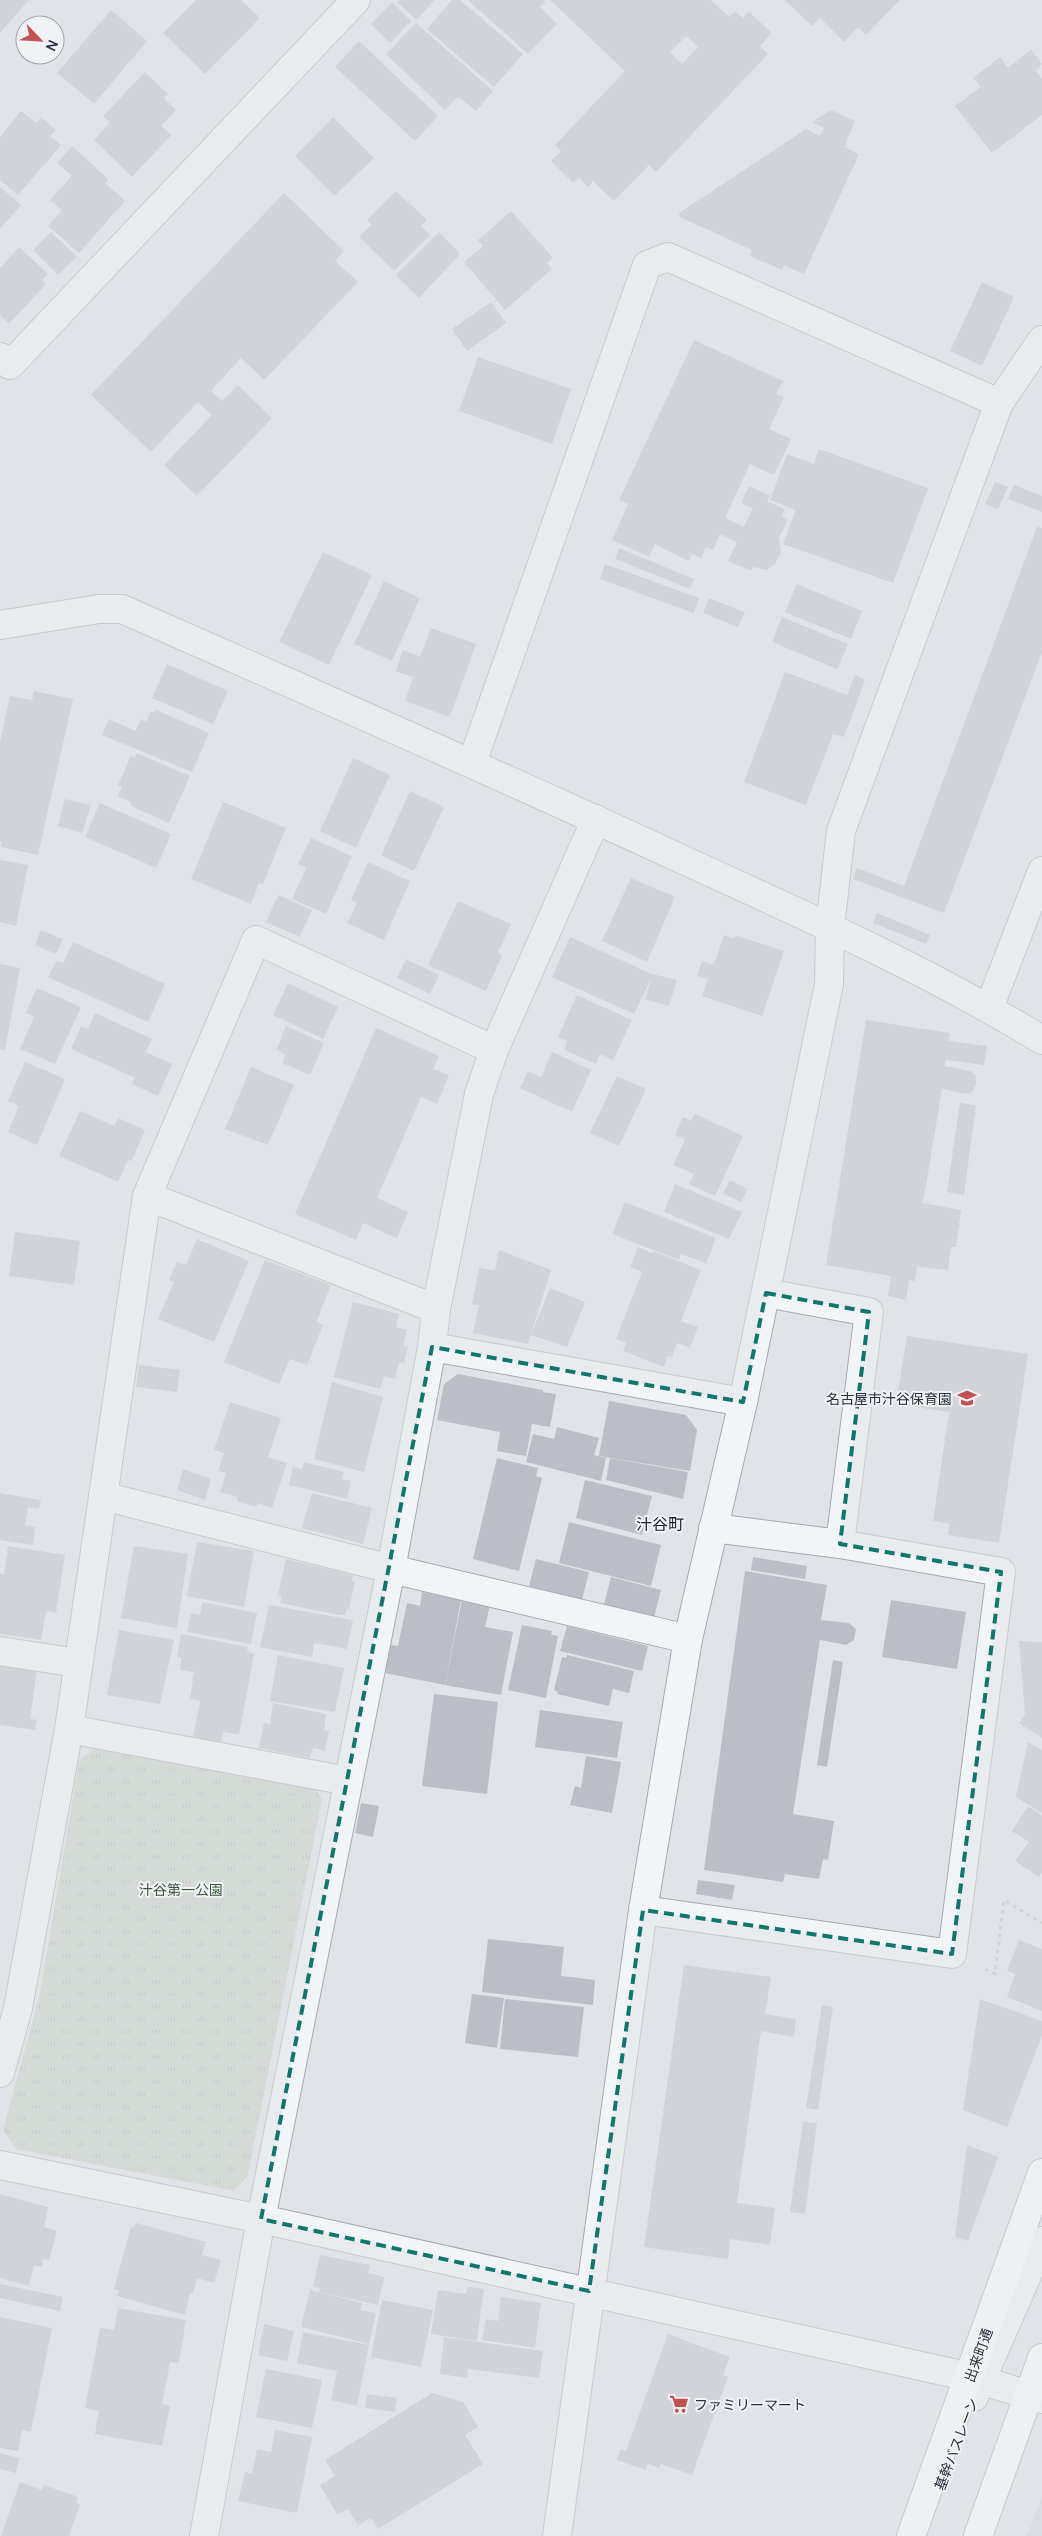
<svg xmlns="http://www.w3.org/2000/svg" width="1042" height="2536" font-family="Manrope,'Noto Sans JP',sans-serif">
<defs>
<pattern id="park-tufts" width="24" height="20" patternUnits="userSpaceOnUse" patternTransform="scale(1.25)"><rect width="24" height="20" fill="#c4d1c3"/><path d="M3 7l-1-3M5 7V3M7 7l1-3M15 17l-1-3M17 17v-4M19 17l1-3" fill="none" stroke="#a9b4a9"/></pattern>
</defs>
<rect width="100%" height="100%" fill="#e1e3e8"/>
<polygon fill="#cfd2da" points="1042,2498 1042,2536 1027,2536"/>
<polygon fill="url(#park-tufts)" points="94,1748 313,1785 322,1799 248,2175 234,2191 16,2149 3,2130 40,1993 79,1761"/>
<g fill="#bcbec7" fill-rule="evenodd">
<polygon points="0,0 29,0 0,33"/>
<polygon points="196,0 241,0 260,18 205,74 163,33"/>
<polygon points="399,0 434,0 417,20 397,2"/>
<polygon points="452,0 460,0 523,54 494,87 427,29"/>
<polygon points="468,0 543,0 545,2 540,7 557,24 528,54"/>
<path d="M550,0H711L729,17L735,11L743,18L749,12L772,33L760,46L768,54L656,172L649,165L614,201L593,181L588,187L579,178L573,183L551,161L561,151L555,145L625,71ZM686,36L698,47L682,64L670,52Z"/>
<polygon points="785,0 900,0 866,35 858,27 844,42 820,18 812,26"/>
<polygon points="392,2 411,21 390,43 371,24"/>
<polygon points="111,10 147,41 94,104 57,73"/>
<polygon points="416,23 493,91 476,111 458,96 445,110 386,54"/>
<polygon points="359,41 438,116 415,141 335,67"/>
<polygon points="1031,49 1042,64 1036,70 1042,79 1042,115 992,153 955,106 981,87 973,78 1000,57 1008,68"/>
<polygon points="145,72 168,94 164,98 176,110 161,126 171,135 132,177 94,140 110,122 103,116"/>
<polygon points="831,110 855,121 844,147 859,154 804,274 784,265 782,270 750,256 752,250 680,217 679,213 806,129 820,136 824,128 811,122"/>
<polygon points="21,111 36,123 41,117 56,130 50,136 61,145 18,195 0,180 0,137"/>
<polygon points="333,117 374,158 334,196 295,156"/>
<polygon points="72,146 108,179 105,183 125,201 79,253 48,226 62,210 50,200 72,176 57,163"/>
<polygon points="0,187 21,205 0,229"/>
<polygon points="396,191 427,220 421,226 430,235 394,271 359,237 372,224 367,220"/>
<polygon points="284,193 344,251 335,261 358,282 264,380 241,358 211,391 222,401 238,385 272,418 197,496 164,465 212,415 198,402 151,452 91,395"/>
<polygon points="511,211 553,258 547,263 552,269 505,310 464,262 483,246 478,240"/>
<polygon points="51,232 77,257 58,275 33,250"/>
<polygon points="439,232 460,254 419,298 396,275"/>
<polygon points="19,247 48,274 42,280 46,284 9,324 0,315 0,268"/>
<polygon points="982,282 1014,297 982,366 950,351"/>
<polygon points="491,302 506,323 467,351 452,329"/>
<polygon points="694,340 783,381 776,394 784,397 769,429 791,439 774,475 750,464 725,518 744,527 753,508 741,503 749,486 770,496 767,501 785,509 782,516 788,519 779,538 781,552 775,564 767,570 753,567 751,571 728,561 737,542 720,534 713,550 706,547 701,558 692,554 689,561 655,544 649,557 612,540 628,504 619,500"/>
<polygon points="478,357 571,389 552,444 459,411"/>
<polygon points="819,449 928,488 893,583 783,544 796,510 770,500 787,454 814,464"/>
<polygon points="995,482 1008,487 998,509 985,504"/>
<polygon points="1014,485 1042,496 1042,512 1008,499"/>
<polygon points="1037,527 1042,528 1042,652 944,913 853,879 857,868 904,886"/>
<polygon points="619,548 694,579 690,589 615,559"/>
<polygon points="323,552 372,575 329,665 279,642"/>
<polygon points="605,564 699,598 694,613 600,579"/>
<polygon points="384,581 420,598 392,661 354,644"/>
<polygon points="797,584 862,611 851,639 785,612"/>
<polygon points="709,598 745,612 738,627 703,613"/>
<polygon points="782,617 848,644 837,669 772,642"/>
<polygon points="431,628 476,644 450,717 405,701 413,677 396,671 403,650 420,657"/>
<polygon points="167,664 228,691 213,724 152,698"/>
<polygon points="785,672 847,695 855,675 865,680 844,737 833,734 806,805 744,782"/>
<polygon points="34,691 73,699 38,855 1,847 2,842 0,841 0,742 10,696 32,700"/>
<polygon points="156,710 209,733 192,772 102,735 109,719 135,731 141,719 146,722 151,711 154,713"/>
<polygon points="137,753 190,776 169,823 131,806 132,803 118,796 122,787 118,785 131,756 135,758"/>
<polygon points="353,758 390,775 356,848 320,831"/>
<polygon points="410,791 444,807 414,871 381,855"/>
<polygon points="65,799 91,805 82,833 58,826"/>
<polygon points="223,802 286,828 263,884 259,883 251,904 191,879"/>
<polygon points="100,803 171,834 156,868 85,837"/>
<polygon points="311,838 352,856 326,914 292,899 306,868 298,864"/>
<polygon points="0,860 28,865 16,926 0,922"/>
<polygon points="368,862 410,881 384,940 347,923 357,903 351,900"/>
<polygon points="631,878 675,897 647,962 602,941"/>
<polygon points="278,895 312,910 300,937 266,922"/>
<polygon points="458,901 511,924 498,953 502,955 486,991 428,965"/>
<polygon points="877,913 930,935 926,944 873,923"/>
<polygon points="41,930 63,939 56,954 35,945"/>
<polygon points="724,935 734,939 735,935 784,951 762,1016 702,996 708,979 697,976 702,961 714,965"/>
<polygon points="570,937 652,974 677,980 669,1006 645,999 652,977 634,1014 552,977"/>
<polygon points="73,942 165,984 148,1022 48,977 56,961 63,963"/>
<polygon points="406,959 439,975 430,994 397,978"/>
<polygon points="0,964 20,968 5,1050 0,1049"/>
<polygon points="288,983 338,1007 323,1039 273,1015"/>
<polygon points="37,988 81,1007 55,1064 20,1049 34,1017 26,1013"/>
<polygon points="577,995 632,1020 613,1060 600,1054 596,1064 564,1050 567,1041 558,1037"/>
<polygon points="95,1013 152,1039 146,1052 172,1064 158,1096 132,1084 135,1078 71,1049 81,1026 88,1029"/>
<polygon points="866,1020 950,1033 949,1041 987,1046 984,1065 946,1060 945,1066 970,1071 976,1076 976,1084 972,1092 965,1094 942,1089 923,1203 961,1210 956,1247 951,1247 948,1270 917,1267 915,1281 909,1280 906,1300 888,1296 891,1276 826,1265"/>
<polygon points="286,1026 324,1043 310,1075 282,1063 286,1055 276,1050"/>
<polygon points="376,1028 439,1056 433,1069 449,1075 437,1104 421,1097 377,1198 408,1212 397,1238 363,1223 356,1240 295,1214"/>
<polygon points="552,1052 591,1070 572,1112 520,1088 528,1071 541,1077"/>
<polygon points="25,1062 65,1079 37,1145 8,1132 19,1106 8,1101"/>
<polygon points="251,1067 294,1085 268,1145 225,1129"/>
<polygon points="617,1076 646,1089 619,1146 590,1133"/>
<polygon points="960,1103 976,1105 964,1195 947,1192"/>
<polygon points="80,1111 114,1126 118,1118 145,1130 132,1161 128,1160 118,1182 59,1156"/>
<polygon points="695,1114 743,1136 715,1196 689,1184 694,1174 673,1165 685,1140 675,1135 683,1117 691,1121"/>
<polygon points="730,1180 748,1189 741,1202 723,1194"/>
<polygon points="675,1184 742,1212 729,1239 664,1212"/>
<polygon points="625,1202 716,1238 706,1263 681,1254 679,1260 612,1234"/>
<polygon points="15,1232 80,1241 74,1285 9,1276"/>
<polygon points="197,1239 249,1261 214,1342 158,1319 174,1282 169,1280 177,1262 186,1265"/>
<polygon points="638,1247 652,1253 653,1251 701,1270 681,1321 698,1327 690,1348 677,1343 672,1357 668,1356 664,1367 623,1351 626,1343 616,1339 642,1272 630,1267"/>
<polygon points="499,1250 551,1270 528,1344 473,1333 479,1305 472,1304 479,1268 495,1271"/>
<polygon points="265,1260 331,1285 316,1322 323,1325 307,1365 290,1359 279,1384 224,1362"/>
<polygon points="550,1288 585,1302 567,1347 531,1335"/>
<polygon points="353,1302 399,1314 396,1327 407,1330 403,1346 408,1347 404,1363 399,1362 395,1379 384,1376 380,1389 334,1377"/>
<polygon points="907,1336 1028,1354 999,1543 948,1535 949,1524 933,1521 949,1412 896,1404"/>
<polygon points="139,1365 180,1370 177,1392 136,1387"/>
<polygon points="458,1374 543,1390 543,1392 556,1394 550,1427 532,1424 526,1456 497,1451 500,1432 437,1420 444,1384"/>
<polygon points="332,1382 383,1397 364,1472 314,1459"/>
<polygon points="609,1401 686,1415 697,1430 690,1471 599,1456"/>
<polygon points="230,1402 281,1418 268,1457 287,1463 272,1508 257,1503 256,1507 237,1501 238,1497 220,1492 226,1473 218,1471 224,1453 214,1450"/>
<polygon points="557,1427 599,1438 594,1455 606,1458 601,1481 526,1462 533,1434 554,1439"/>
<polygon points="497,1458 538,1468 536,1476 542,1478 519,1571 473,1559"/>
<polygon points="610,1458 688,1472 683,1499 606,1480"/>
<polygon points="304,1462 344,1472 342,1479 351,1481 347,1499 289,1485 293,1467 302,1469"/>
<polygon points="183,1469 211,1479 205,1500 177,1490"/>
<polygon points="585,1480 652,1496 642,1535 576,1518"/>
<polygon points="0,1493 41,1500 39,1509 28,1507 25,1525 35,1527 33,1545 0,1540"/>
<polygon points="312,1493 372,1508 363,1544 302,1528"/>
<polygon points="569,1522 661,1545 651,1586 559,1563"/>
<polygon points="197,1542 254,1551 244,1607 187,1596"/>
<polygon points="8,1546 65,1555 56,1613 46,1611 41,1640 0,1634 0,1574 4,1574"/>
<polygon points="134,1546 188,1554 177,1628 121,1618"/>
<polygon points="753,1557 807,1566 805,1579 751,1570"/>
<polygon points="286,1559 353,1575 352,1581 355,1582 349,1609 347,1608 345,1615 339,1615 280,1603 282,1596 278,1595"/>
<polygon points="536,1559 589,1572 582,1600 529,1586"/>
<polygon points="745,1571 827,1585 821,1620 849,1623 856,1629 854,1640 846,1645 820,1640 793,1814 834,1821 828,1860 823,1859 819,1879 785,1874 783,1882 704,1870"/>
<polygon points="611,1577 661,1590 653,1621 603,1608"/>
<polygon points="422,1592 461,1600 445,1685 385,1673 391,1645 398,1646 407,1603 420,1606"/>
<polygon points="462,1600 490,1605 485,1627 513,1632 501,1695 445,1685"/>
<polygon points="891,1600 966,1612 957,1669 882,1657"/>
<polygon points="202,1602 257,1613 251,1644 187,1632 191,1613 200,1615"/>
<polygon points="269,1605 353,1620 347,1649 314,1643 312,1657 260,1647"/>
<polygon points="522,1625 552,1631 551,1635 558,1636 546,1698 508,1690"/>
<polygon points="567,1626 648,1646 642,1671 560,1651"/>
<polygon points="119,1630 174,1640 160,1704 107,1695"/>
<polygon points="181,1634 248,1647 247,1652 254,1654 239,1735 223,1732 221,1743 193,1738 200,1701 190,1699 194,1672 180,1670 181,1658 177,1657"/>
<polygon points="1019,1641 1042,1642 1042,1738 1019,1723 1025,1714"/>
<polygon points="278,1655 344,1668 335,1712 270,1701"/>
<polygon points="567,1655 634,1671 629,1693 613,1689 609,1706 557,1694 558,1692 554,1690 562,1657 566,1658"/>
<polygon points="833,1660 843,1662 827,1767 817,1765"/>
<polygon points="0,1664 37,1670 30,1719 37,1720 35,1730 0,1725"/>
<polygon points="434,1694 498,1702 487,1794 422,1786"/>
<polygon points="273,1703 326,1714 324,1730 329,1731 325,1751 313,1748 310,1758 259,1748 264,1723 270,1724"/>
<polygon points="540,1710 623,1722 617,1758 535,1747"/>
<polygon points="1028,1742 1042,1750 1042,1813 1016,1797"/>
<polygon points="586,1756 621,1762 612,1813 570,1805 575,1786 581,1788"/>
<polygon points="361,1803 379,1806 373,1837 355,1833"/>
<polygon points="1028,1806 1042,1815 1042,1873 1039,1877 1015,1861 1029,1842 1012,1831"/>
<polygon points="698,1880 735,1885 732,1900 696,1894"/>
<polygon points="488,1939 564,1947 561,1976 595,1980 593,2005 482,1992"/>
<polygon points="1019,1940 1042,1949 1042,2011 1007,1997 1015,1974 1007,1971"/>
<polygon points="684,1965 771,1977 765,2014 796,2019 794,2037 761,2031 737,2203 775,2208 770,2245 730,2239 728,2259 644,2247"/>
<polygon points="472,1994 504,1998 497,2048 465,2043"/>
<polygon points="505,1999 584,2007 578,2057 500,2049"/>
<polygon points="980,1999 1042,2021 1042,2035 1007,2127 963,2110"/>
<polygon points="822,2005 833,2007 818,2110 806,2108"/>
<polygon points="803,2122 817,2123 805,2214 790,2212"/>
<polygon points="967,2145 998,2157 968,2241 955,2237"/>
<polygon points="0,2194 48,2207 44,2227 57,2231 49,2260 43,2259 42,2267 34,2265 29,2286 0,2278"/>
<polygon points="136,2223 206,2242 202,2255 221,2260 214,2283 197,2278 193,2294 190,2293 185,2315 117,2296 119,2291 114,2289 131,2227 134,2228"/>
<polygon points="320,2255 370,2265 368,2273 384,2277 378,2305 319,2292 320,2288 313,2287"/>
<polygon points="0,2284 63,2297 60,2311 0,2298"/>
<polygon points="467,2287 484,2289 477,2341 431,2334 438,2290 466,2294"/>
<polygon points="310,2290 362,2303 361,2310 376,2313 369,2344 301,2327"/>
<polygon points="501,2297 541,2303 535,2348 482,2340 486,2319 498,2321"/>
<polygon points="382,2300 433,2310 421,2367 371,2357"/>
<polygon points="118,2308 186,2320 179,2363 170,2362 162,2404 170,2406 162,2446 95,2434 99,2411 85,2408 100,2328 114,2330"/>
<polygon points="0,2317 52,2328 31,2432 22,2430 18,2451 0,2448"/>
<polygon points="264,2324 294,2331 287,2361 258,2355"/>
<polygon points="303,2332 369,2345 357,2406 331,2400 337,2371 297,2363"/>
<polygon points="668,2334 730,2357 723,2375 728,2377 692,2475 661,2464 659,2468 648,2464 646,2470 617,2460 621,2449 626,2451"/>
<polygon points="444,2337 543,2351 539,2378 468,2369 467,2378 440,2374"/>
<polygon points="266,2369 322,2380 312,2428 256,2417"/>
<polygon points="432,2393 463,2402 478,2427 465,2435 483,2464 378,2529 371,2518 358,2525 348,2509 337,2514 320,2485 335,2476 325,2460"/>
<polygon points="367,2394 397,2398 395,2412 365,2408"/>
<polygon points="275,2430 312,2437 297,2513 238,2501 245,2472 252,2474 257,2449 271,2452"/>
<polygon points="0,2453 19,2458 16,2473 0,2469"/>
<polygon points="20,2482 42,2490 44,2485 78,2497 76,2503 80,2504 69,2536 1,2536"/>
</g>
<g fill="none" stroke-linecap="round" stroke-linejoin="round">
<g stroke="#a7a9b2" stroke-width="30">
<g id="minor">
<polyline points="0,357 10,365 356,0"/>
<path d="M0,625L99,609H122C308,691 493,772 677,857C801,914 926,969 1042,1040"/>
<polyline points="472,763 647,265 668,257 999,403"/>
<polyline points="989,1008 1042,871"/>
<polyline points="147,1196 436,1309"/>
<polyline points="766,1293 869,1312 840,1544"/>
<polyline points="432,1347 743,1402"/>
<polyline points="103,1496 391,1569 688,1639"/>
<polyline points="0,1651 78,1663"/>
<polyline points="69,1729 348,1781"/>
<polyline points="643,1910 952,1954 1001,1572 840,1544 713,1528"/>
<polyline points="0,2073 18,2008 69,1729 147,1196 256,940 494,1050"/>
<polyline points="0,2165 261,2219 970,2377 1042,2399"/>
<polyline points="974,2397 1042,2241"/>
<polyline points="204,2536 261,2219 391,1569 432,1347 436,1309 479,1094 494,1050 596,819"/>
<polyline points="557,2536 643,1910 688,1639 743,1402 829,984 830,927 841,831 999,403 1042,340"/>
</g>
</g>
<g stroke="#a1a6b3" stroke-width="30">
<g id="major">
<polyline points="911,2536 1042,2173"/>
<polyline points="978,2536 1042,2358"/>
</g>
</g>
<polyline stroke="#bfc1c7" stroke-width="3" stroke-dasharray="4 4" stroke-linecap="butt" points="985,1969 995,1974 1004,1900 1042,1923"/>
<use href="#minor" stroke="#f3f4f7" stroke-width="28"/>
<use href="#major" stroke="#fff" stroke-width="28"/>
</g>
<path d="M0 0H1042V2536H0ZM766,1293L869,1312L840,1544L1001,1572L952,1954L643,1910L589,2291L261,2219L432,1347L743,1402Z" fill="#e1e3e8" fill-opacity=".55" fill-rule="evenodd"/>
<path fill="none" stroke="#0f766e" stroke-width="4" stroke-dasharray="10 6" stroke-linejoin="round" d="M766,1293L869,1312L840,1544L1001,1572L952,1954L643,1910L589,2291L261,2219L432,1347L743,1402Z"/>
<defs>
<g id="school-bare" transform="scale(1.5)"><path d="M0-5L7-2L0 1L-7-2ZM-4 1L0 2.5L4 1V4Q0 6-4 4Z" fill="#c15254" stroke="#f0f2f6" stroke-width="2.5" paint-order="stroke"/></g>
<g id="supermarket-bare" transform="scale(1.5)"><path d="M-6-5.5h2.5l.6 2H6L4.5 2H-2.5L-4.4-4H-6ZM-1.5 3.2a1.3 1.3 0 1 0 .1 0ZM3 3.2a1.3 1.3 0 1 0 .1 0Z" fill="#c15254" stroke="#f0f2f6" stroke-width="2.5" paint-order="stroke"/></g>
</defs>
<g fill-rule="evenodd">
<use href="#school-bare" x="967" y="1398"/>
<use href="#supermarket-bare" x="679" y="2404"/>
</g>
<g text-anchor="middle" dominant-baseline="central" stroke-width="4" stroke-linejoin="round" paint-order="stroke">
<g font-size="14" fill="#2b2f3e" stroke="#f0f2f6" text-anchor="end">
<text x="952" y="1398">名古屋市汁谷保育園</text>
<text x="694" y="2404" text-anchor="start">ファミリーマート</text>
</g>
<g font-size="14" fill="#3b5839" stroke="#f0f2f6">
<text x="181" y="1889">汁谷第一公園</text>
</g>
<g font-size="14" fill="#2b2f3e" stroke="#f0f2f6">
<text transform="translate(978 2355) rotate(-70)">出来町通</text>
<text transform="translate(956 2444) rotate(-69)">基幹バスレーン</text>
</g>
<g font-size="16" fill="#1d212f" stroke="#f0f2f6">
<text x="660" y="1524">汁谷町</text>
</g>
</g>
<g transform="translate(40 40) rotate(115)"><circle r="24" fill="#f0f2f6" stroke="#a1a4ac"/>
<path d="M0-4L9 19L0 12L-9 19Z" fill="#c15254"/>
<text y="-8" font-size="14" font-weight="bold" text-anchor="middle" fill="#2b2f3e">N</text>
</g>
</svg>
